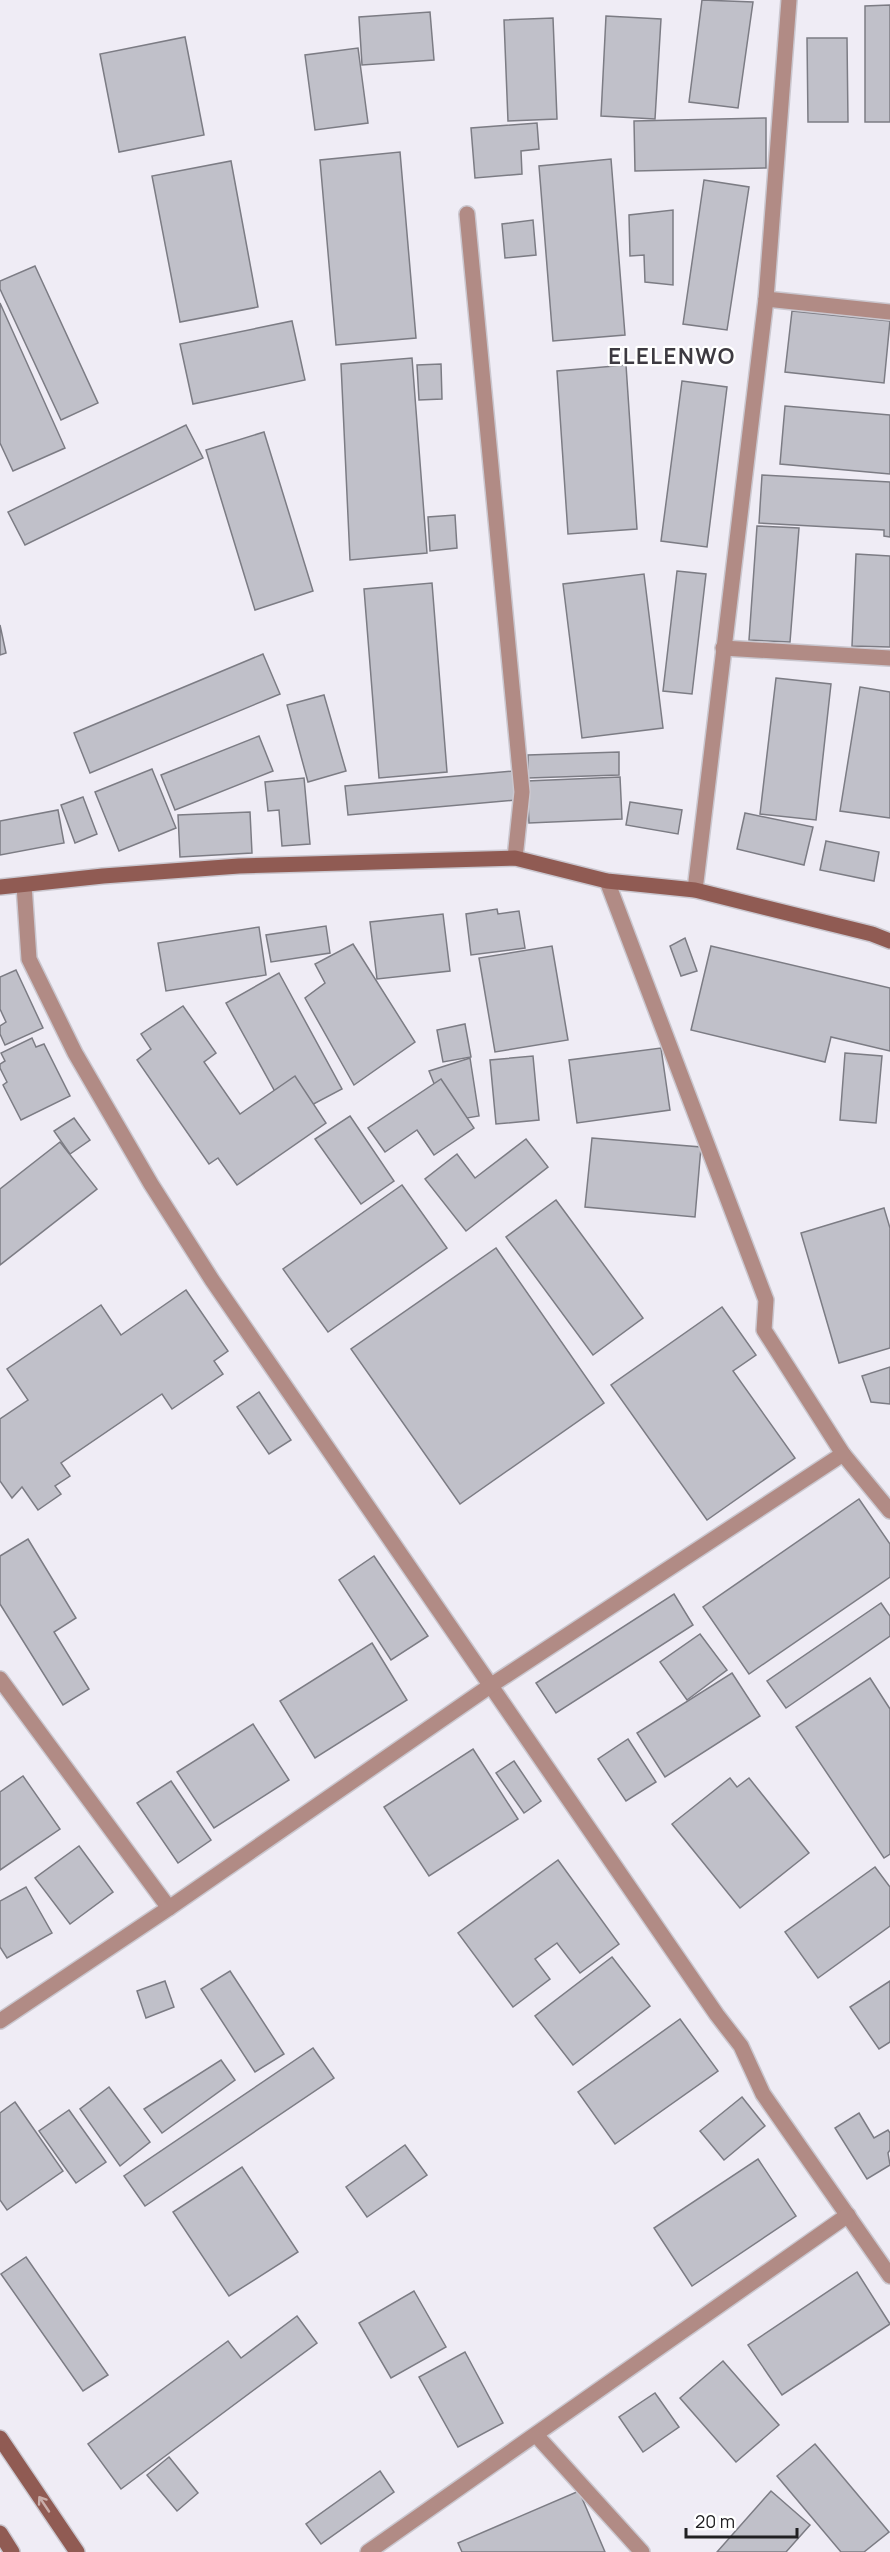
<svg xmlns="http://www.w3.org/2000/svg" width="890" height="2552" font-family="Manrope,sans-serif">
<rect width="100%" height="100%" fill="#efecf5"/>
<g fill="#c0c0c9" stroke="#7c7c84" stroke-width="1.5">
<polygon points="702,0 753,2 738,108 689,102"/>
<polygon points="890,5 890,122 865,122 865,6"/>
<polygon points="430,12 434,60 362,65 359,17"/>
<polygon points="606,16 661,19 655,119 601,116"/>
<polygon points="553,18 557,119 508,121 504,20"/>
<polygon points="185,37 204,135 119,152 100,54"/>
<polygon points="807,38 847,38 848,122 808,122"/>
<polygon points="358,48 368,123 315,130 305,55"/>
<polygon points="766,118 766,168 635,171 634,121"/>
<polygon points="537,123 539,149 521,151 522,174 475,178 471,128"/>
<polygon points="400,152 416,338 336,345 320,160"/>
<polygon points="611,159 625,335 553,341 539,166"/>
<polygon points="231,161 258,307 180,322 152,176"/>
<polygon points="704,180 749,187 727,330 683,324"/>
<polygon points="673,210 673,285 645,282 644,255 630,256 629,215"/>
<polygon points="533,220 536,255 505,258 502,224"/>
<polygon points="35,266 98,403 61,420 0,289 0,281"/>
<polygon points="0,303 65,448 13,471 0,443"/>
<polygon points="792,311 890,321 884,383 785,372"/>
<polygon points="292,321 305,380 193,404 180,344"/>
<polygon points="412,358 427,553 350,560 341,364"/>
<polygon points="441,364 442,399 419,400 417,365"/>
<polygon points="626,365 637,529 568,534 557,371"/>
<polygon points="682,381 727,387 707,547 661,541"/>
<polygon points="785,406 890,415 890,474 780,464"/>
<polygon points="186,425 203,458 25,545 8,512"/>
<polygon points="264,432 313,591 255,610 206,450"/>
<polygon points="762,475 890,482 890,537 884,536 884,530 759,523"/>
<polygon points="455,515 457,548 430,551 428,517"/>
<polygon points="757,526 799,528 790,642 749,640"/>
<polygon points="856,554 890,556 890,647 852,646"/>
<polygon points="677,571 706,574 692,694 663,691"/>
<polygon points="644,574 663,728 582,738 563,584"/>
<polygon points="432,583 447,772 379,778 364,589"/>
<polygon points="0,625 6,653 0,655"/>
<polygon points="263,654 280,694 90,773 74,733"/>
<polygon points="776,678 831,684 816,820 760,814"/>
<polygon points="860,687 890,692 890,818 840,811"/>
<polygon points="324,695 346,771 308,782 287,705"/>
<polygon points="259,736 273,771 175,810 161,775"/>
<polygon points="619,752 619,775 528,778 528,755"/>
<polygon points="152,769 176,828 119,851 95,792"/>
<polygon points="514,771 516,800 348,815 345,786"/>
<polygon points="620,777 622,819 529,823 527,781"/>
<polygon points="304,778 310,844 282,846 279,810 268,811 265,782"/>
<polygon points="83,797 97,834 75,843 61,805"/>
<polygon points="630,802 682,810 678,834 626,825"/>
<polygon points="58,810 64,843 0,855 0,821"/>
<polygon points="250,812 252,853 180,857 178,815"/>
<polygon points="745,813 813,827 804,865 737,849"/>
<polygon points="826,841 879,852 874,881 820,870"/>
<polygon points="497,909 498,914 519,911 525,948 471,955 466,914"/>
<polygon points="443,914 450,971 377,979 370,922"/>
<polygon points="326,926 330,953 271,962 266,935"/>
<polygon points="259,927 266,975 166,991 158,943"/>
<polygon points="685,938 697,971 681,976 670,946"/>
<polygon points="353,944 415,1042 354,1085 305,998 325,983 315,964"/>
<polygon points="552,946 568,1040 495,1052 479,958"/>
<polygon points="711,946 890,988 890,1051 831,1037 825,1062 691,1030"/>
<polygon points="16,970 43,1028 5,1045 0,1034 0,1026 6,1022 0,1009 0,977"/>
<polygon points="279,973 342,1089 289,1117 226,1003"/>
<polygon points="183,1006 216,1053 204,1062 240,1114 295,1076 326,1123 237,1185 218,1158 209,1164 137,1060 151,1049 141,1034"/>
<polygon points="465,1024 471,1057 443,1062 437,1030"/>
<polygon points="32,1038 36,1047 44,1044 70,1096 21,1120 3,1085 7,1082 0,1068 0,1064 5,1061 1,1053"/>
<polygon points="661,1048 670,1110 577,1123 569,1060"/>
<polygon points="845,1053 882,1056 876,1123 840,1120"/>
<polygon points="533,1056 539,1120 496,1124 490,1060"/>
<polygon points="470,1058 479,1116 449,1121 429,1071"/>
<polygon points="441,1079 474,1128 434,1155 417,1130 385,1152 368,1128"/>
<polygon points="350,1116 394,1181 361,1204 315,1139"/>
<polygon points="74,1118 90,1140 70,1154 54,1131"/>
<polygon points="592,1138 701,1147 695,1217 585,1207"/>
<polygon points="526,1139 548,1167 466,1231 425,1179 457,1154 475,1178"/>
<polygon points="60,1142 97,1189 0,1265 0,1189"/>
<polygon points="402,1185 447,1248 328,1332 283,1269"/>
<polygon points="556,1200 643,1318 593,1355 506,1237"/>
<polygon points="884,1208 890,1228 890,1348 839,1363 801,1233"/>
<polygon points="496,1248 604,1403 460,1504 351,1349"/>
<polygon points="186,1290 228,1351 214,1361 223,1374 172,1409 162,1394 61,1463 70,1476 55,1486 61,1494 38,1510 22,1487 12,1498 0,1481 0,1419 28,1400 7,1369 101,1305 121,1335"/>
<polygon points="722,1307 756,1355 733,1371 795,1458 707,1520 611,1385"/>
<polygon points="890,1367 890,1404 871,1402 862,1376"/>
<polygon points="259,1392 291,1440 269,1454 237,1407"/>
<polygon points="859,1499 890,1544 890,1577 749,1674 703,1607"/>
<polygon points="28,1539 76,1618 54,1632 89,1689 63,1705 0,1604 0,1556"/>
<polygon points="374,1556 428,1636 391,1660 339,1580"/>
<polygon points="674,1594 693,1625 556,1713 536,1683"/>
<polygon points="881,1603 890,1616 890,1636 786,1708 767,1681"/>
<polygon points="700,1634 727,1670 687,1700 660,1662"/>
<polygon points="372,1643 407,1700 315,1758 280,1701"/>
<polygon points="732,1673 760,1716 665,1777 637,1733"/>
<polygon points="870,1678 890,1709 890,1854 884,1858 796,1727"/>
<polygon points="253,1724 289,1780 214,1828 177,1772"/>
<polygon points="628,1739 656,1782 626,1801 598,1759"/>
<polygon points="473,1749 518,1819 429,1876 384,1807"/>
<polygon points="514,1761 541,1801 524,1813 496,1773"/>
<polygon points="23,1776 60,1829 0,1870 0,1792"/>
<polygon points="730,1778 737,1787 749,1778 809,1853 740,1908 672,1824"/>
<polygon points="171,1781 211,1840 178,1863 137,1803"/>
<polygon points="79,1846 113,1892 70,1924 35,1878"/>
<polygon points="558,1860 619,1944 580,1973 557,1943 535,1959 550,1979 513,2007 458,1933"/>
<polygon points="875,1867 890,1887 890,1926 818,1978 785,1932"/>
<polygon points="26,1887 52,1933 7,1958 0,1947 0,1901"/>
<polygon points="612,1957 650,2006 573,2065 535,2016"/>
<polygon points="230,1971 284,2054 255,2072 201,1989"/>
<polygon points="165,1981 174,2007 146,2018 137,1991"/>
<polygon points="890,1981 890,2042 879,2049 850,2007"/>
<polygon points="680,2019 718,2071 615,2144 578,2092"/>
<polygon points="313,2048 334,2078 145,2206 124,2176"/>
<polygon points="221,2060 235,2080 162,2133 144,2109"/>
<polygon points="109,2087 150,2142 120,2166 80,2109"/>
<polygon points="742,2097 765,2126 724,2160 700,2131"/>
<polygon points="15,2102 63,2171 7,2210 0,2200 0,2113"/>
<polygon points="69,2110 106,2162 76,2183 39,2131"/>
<polygon points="859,2113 874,2138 888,2130 890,2133 890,2150 888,2153 890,2165 867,2179 835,2128"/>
<polygon points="405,2145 427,2175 367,2217 346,2187"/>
<polygon points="758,2159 796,2216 692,2286 654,2228"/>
<polygon points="242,2167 298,2252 229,2296 173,2212"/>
<polygon points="26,2257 108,2375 83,2391 1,2274"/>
<polygon points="857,2272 890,2324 782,2395 748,2345"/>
<polygon points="414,2291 446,2347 391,2378 359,2323"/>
<polygon points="297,2316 317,2343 121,2489 88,2444 228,2341 241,2358"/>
<polygon points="465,2352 503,2423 458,2447 419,2377"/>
<polygon points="723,2361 779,2425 736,2462 680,2398"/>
<polygon points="655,2393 679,2427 643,2452 619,2417"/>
<polygon points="815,2444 889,2532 864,2552 841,2552 777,2476"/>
<polygon points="169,2457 198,2493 177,2511 147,2475"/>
<polygon points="380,2471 394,2492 321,2544 306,2524"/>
<polygon points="579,2491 605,2552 462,2552 458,2543"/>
<polygon points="771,2491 810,2525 786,2552 717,2552"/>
</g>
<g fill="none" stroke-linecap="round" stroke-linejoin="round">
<g stroke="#cac7cf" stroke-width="18">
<g id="lane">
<polyline points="766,299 890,312"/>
<polyline points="536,2435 642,2552"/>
</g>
</g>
<g stroke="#cac7cf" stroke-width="18">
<g id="street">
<polyline points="467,214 522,792 515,858"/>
<polyline points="723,648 890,658"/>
<polyline points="607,881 766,1300 764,1330 843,1454 890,1511"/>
<polyline points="24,885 29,959 75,1053 151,1184 212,1280 717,2015 741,2046 763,2094 890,2276"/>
<polyline points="695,890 766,299 789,0"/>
<polyline points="0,1679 169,1908"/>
<polyline points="0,2021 169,1908 490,1686 843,1454"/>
<polyline points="368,2552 848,2215"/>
</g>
</g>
<g stroke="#cac7cf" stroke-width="18">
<g id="secondary">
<polyline points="0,887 103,876 239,866 515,858 607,881 695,890 872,934 890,941"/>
<polyline points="0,2438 77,2552"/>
<polyline points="0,2533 12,2552"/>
</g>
</g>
<use href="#lane" stroke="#b18b85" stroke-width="15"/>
<use href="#street" stroke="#b18b85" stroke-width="15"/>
<use href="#secondary" stroke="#905b53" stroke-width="15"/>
</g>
<defs><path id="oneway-shaft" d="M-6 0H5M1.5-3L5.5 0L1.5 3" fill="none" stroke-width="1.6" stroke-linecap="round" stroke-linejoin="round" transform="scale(1.5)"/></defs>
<use stroke="#c8ada9" href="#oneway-shaft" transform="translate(44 2504) rotate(-124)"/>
<g text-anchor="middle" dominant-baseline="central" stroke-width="4.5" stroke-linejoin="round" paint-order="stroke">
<g font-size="22" font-weight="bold" letter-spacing="1.5" fill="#3d3a41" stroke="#fff">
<text x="672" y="356">ELELENWO</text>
</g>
</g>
<path d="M686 2528v9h111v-9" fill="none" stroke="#212023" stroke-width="3"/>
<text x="695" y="2528" font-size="18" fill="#212023" stroke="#ffffff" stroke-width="4.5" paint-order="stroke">20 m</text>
</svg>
